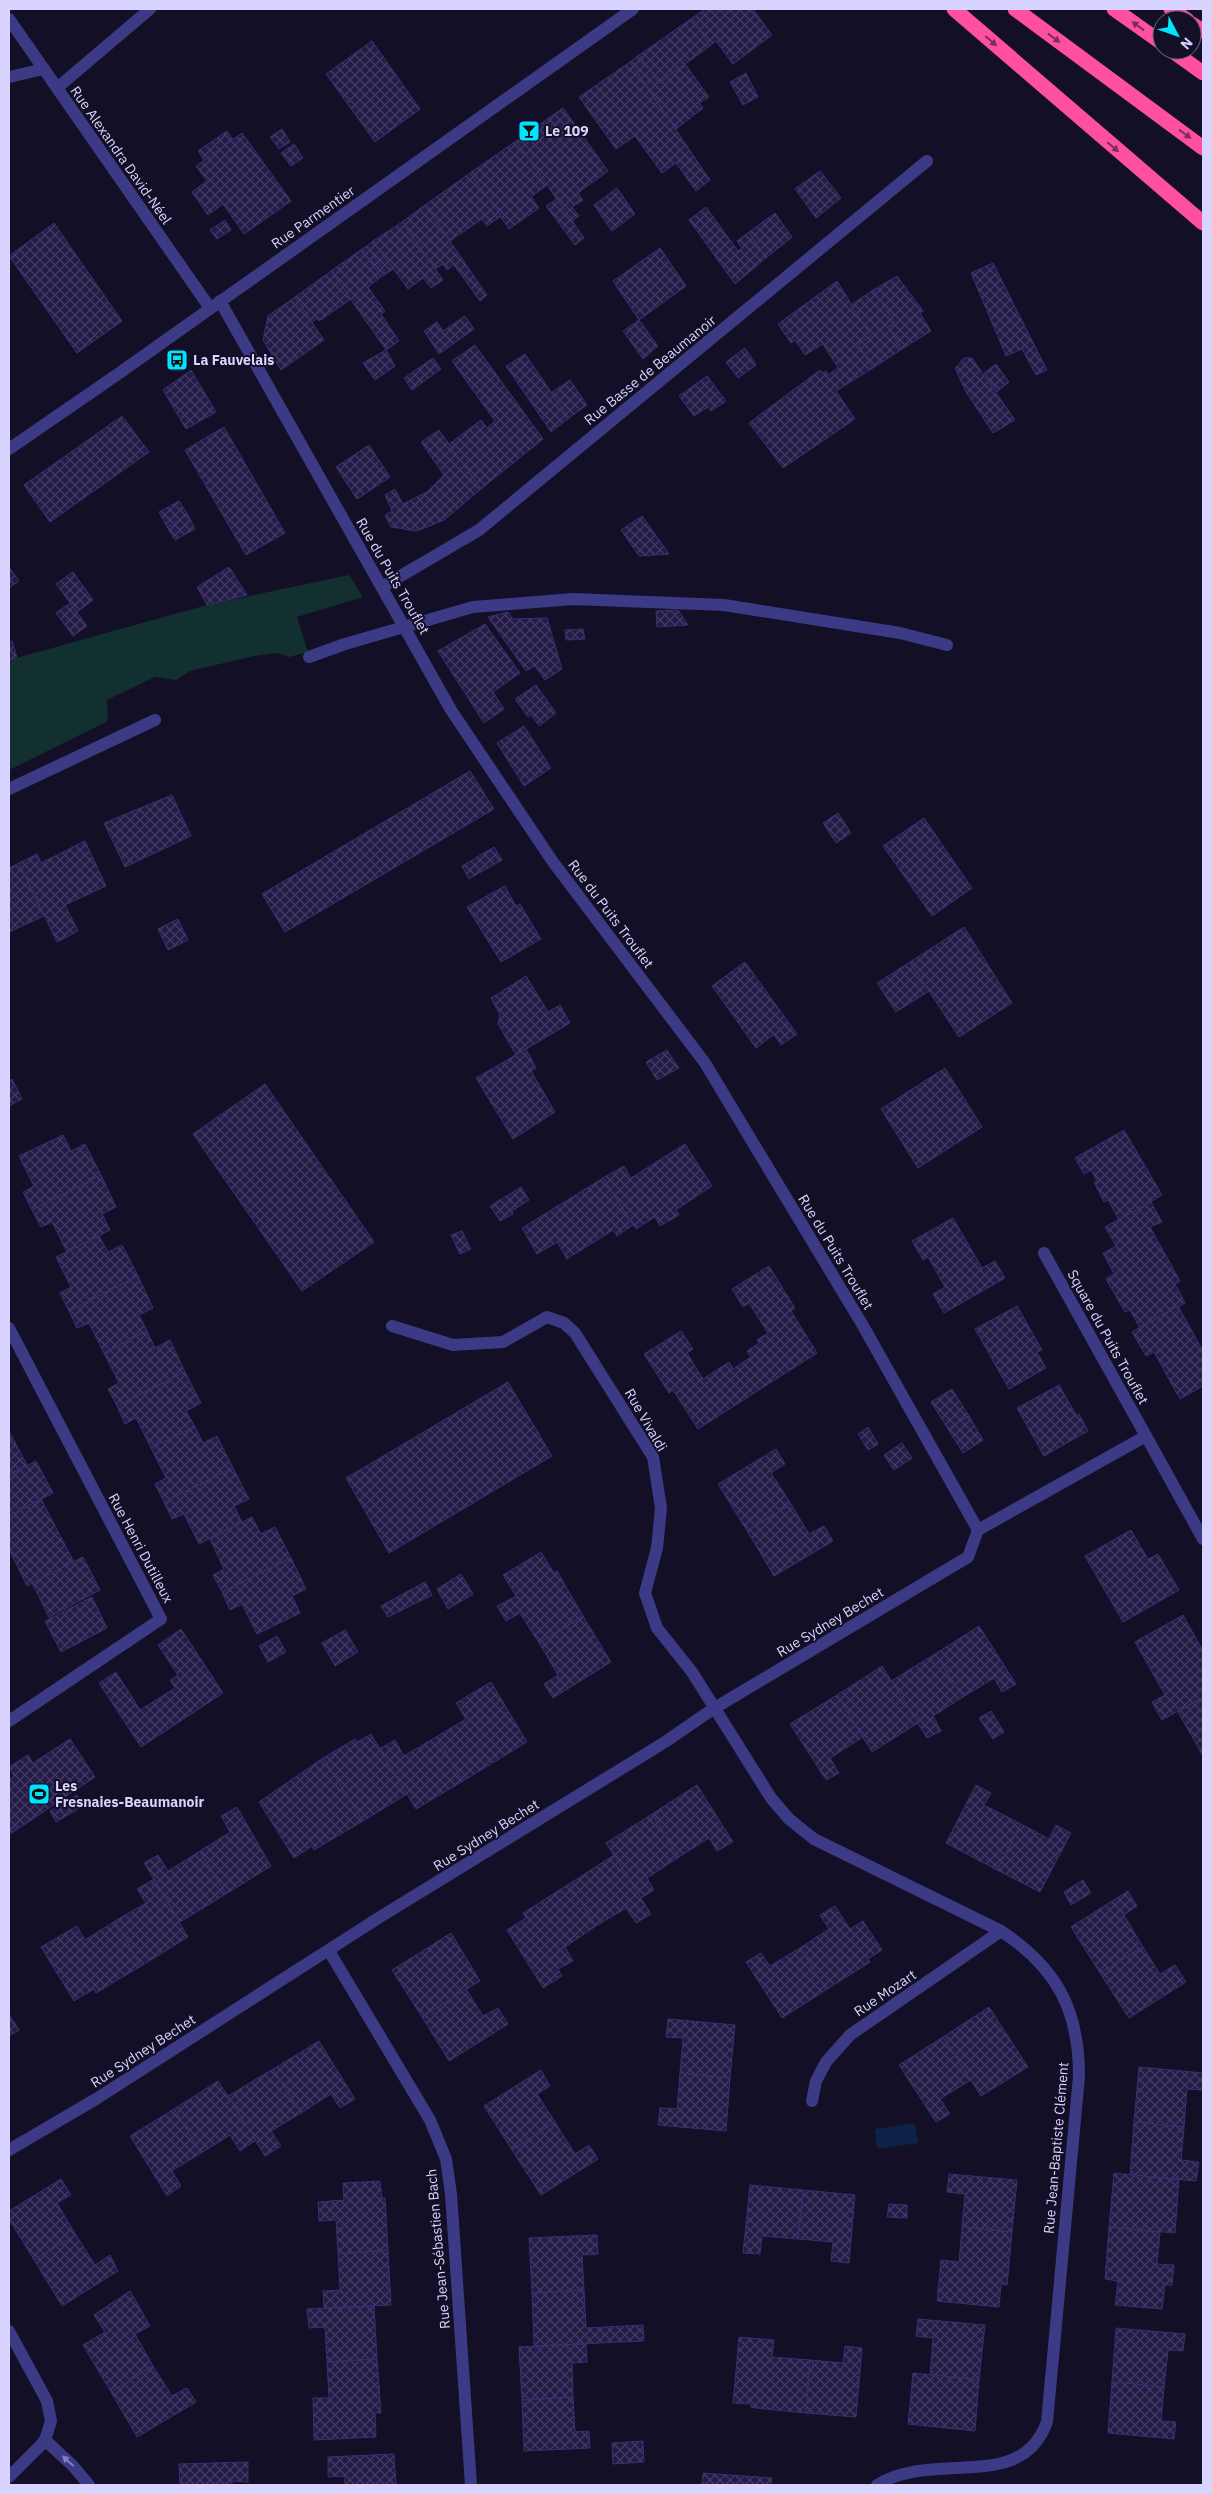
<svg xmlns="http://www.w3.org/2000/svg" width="1212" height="2494" font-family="'IBM Plex Sans',sans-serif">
<defs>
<pattern id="building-cross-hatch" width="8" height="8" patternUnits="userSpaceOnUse" patternTransform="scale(1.25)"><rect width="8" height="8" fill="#241b47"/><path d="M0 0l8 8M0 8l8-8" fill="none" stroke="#433b63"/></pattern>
</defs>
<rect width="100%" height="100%" fill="#130f26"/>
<polygon fill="#12302f" points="349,575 363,597 297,617 308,652 289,657 276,653 254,656 190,671 176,680 155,677 107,700 108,718 106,722 9,770 9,660 207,605"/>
<polygon fill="#0c2248" points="915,2123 918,2143 877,2149 875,2129"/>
<g fill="url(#building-cross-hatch)" stroke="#3b2d73">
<polygon points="705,9 753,9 772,35 733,64 716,41 710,46 692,18"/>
<polygon points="692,18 710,46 659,83 639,55"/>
<polygon points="372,41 420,109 375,142 326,74"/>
<polygon points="639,55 659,83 685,64 709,97 699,103 703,108 676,129 630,62"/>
<polygon points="630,62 710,180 696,191 676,163 662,173 635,136 616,149 579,97"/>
<polygon points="746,73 758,97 743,105 730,82"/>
<polygon points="563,108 608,171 578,193 583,200 572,207 579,216 572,221 516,141"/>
<polygon points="282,129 290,142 279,149 270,137"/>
<polygon points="227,131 233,140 204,160 198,151"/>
<polygon points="242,133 291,201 244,234 223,204 208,215 192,192 207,181 196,166"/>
<polygon points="516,141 547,185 531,197 539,208 509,229 470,173"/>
<polygon points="294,144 303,158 291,166 281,153"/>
<polygon points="820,171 841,198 816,218 795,189"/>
<polygon points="470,173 501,216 487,226 482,219 450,241 425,205"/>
<polygon points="617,188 635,214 612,231 594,205"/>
<polygon points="557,199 584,238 575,245 546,206"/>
<polygon points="425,205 487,295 480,301 454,265 447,270 443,264 435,269 402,222"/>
<polygon points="706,207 738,251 742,248 737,241 749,232 766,258 735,284 689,220"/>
<polygon points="775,213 792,237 766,258 749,232"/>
<polygon points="225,220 231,230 217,239 210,230"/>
<polygon points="402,222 443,280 431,288 423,278 408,289 373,241"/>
<polygon points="54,223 122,321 77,353 9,256"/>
<polygon points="373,241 393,269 386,274 367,246"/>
<polygon points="367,246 386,274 381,277 362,249"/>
<polygon points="660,248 686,286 639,320 613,281"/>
<polygon points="362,249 381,277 368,287 385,311 381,314 399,341 386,350 331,271"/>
<polygon points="993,263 1047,370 1036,375 1022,349 1006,356 971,273"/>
<polygon points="331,271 351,299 319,321 317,318 312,322 295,297"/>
<polygon points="897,276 923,311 920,313 931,331 902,349 888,327 895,323 873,290"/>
<polygon points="837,281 871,336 858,344 873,368 836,391 855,419 783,468 749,423 820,370 823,373 826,371 828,375 838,368 823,344 805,355 795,340 791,343 778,324"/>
<polygon points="873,290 895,323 888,327 902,349 873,368 858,344 871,336 851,305"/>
<polygon points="295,297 324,340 281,370 263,340 268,316"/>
<polygon points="465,316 474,329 439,354 424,331 437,322 443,331"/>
<polygon points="639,320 658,346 643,359 623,331"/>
<polygon points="475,345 543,439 481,489 449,444 481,420 487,428 495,421 452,361"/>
<polygon points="745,348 756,365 738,378 726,362"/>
<polygon points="386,350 395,366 375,380 363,363"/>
<polygon points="525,354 569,418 551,432 506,366"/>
<polygon points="433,358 441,369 412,390 404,378"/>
<polygon points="964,358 972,358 1015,420 993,433 966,392 955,368"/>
<polygon points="996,364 1009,382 997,392 984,373"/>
<polygon points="191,370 216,412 186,429 163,390"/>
<polygon points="707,376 726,401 711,411 708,407 694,416 679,396"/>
<polygon points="570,380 587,405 569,418 551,393"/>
<polygon points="122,416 149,452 50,522 24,485"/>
<polygon points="224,427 285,533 246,555 185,450"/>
<polygon points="439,430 481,489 444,520 417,531 391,527 385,515 392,511 385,495 395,489 403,504 427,492 444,475 421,442"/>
<polygon points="369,445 390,477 357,499 336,467"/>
<polygon points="179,501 188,515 167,527 159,512"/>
<polygon points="188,515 195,529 175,540 167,527"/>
<polygon points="642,516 669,554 639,556 621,530"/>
<polygon points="9,567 19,581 9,588"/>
<polygon points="229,567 247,595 207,605 197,587"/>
<polygon points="73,572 93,600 77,612 56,584"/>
<polygon points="70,603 87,626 73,636 56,613"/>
<polygon points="678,610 688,625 657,627 656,611"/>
<polygon points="508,612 513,619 547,618 562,669 545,680 535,666 526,671 488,617"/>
<polygon points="485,624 520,673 493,692 504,709 484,723 438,651"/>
<polygon points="583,629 585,639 566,640 565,630"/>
<polygon points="12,641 17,657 9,660 9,643"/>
<polygon points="536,685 556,713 539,726 531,714 528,717 515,699"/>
<polygon points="524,726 551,768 524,786 497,743"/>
<polygon points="470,771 494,809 285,932 262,894"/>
<polygon points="172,795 191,836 125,867 104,823"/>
<polygon points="838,813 851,833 836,843 823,823"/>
<polygon points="924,818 972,888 932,916 883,846"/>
<polygon points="85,841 106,886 65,905 78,931 57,942 19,863 37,854 41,863"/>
<polygon points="494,847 502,860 469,879 462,866"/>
<polygon points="19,863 44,916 9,932 9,868"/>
<polygon points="505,886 516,906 520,904 541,939 501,962 467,907"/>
<polygon points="178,919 188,940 168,950 158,929"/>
<polygon points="964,927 1012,1003 959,1037 910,962"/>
<polygon points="745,962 789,1023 756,1048 712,986"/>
<polygon points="910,962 929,991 896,1012 877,983"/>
<polygon points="526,976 548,1012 560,1005 570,1023 516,1055 498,1024 500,1015 491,998"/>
<polygon points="789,1023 797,1034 781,1045 774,1035"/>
<polygon points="526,1049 536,1068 531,1071 555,1112 513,1139 476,1078"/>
<polygon points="667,1050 679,1068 657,1080 646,1062"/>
<polygon points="945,1068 982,1127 918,1168 881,1109"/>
<polygon points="12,1079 22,1099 9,1106 9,1081"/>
<polygon points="265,1084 374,1242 302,1291 193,1134"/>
<polygon points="1124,1130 1162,1195 1119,1220 1108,1200 1104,1202 1094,1182 1097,1181 1091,1170 1084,1174 1075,1158"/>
<polygon points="63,1135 71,1151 85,1144 101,1175 32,1210 23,1192 34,1186 19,1156"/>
<polygon points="685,1144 712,1186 676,1210 679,1215 660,1226 655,1217 636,1229 603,1178 624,1166 631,1178"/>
<polygon points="101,1175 116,1207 102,1214 110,1230 67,1252 52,1222 41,1227 32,1210"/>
<polygon points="603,1178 633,1225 617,1236 613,1230 567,1259 557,1242 537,1254 522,1228"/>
<polygon points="521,1187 529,1200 512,1211 513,1214 500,1221 490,1206"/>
<polygon points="1151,1202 1162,1222 1150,1227 1180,1281 1175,1284 1185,1303 1140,1328 1130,1310 1125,1312 1106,1279 1114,1274 1103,1253 1116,1246 1105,1227"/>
<polygon points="953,1218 982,1268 995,1261 1005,1278 944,1313 933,1294 945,1287 928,1257 923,1260 912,1241"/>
<polygon points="462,1231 471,1249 460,1254 451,1235"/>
<polygon points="99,1236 108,1252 122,1245 138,1276 69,1311 60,1293 71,1287 56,1257"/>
<polygon points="769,1266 795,1308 791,1311 817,1353 698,1429 673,1390 669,1393 644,1354 681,1331 693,1349 687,1353 703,1379 729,1362 733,1369 751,1357 747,1351 759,1343 757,1340 768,1333 749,1303 743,1307 732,1289"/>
<polygon points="138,1276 153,1308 139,1315 147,1331 104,1353 89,1323 77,1328 69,1311"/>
<polygon points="1017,1306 1042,1350 1037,1352 1046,1368 1009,1389 975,1329"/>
<polygon points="1178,1306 1203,1351 1203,1386 1180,1399 1154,1352 1146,1356 1132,1332"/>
<polygon points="147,1331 155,1348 170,1340 185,1372 117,1406 108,1389 119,1383 104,1353"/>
<polygon points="185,1372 201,1403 186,1411 195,1427 151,1448 136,1418 125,1424 117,1406"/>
<polygon points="508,1382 552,1456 389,1553 346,1478"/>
<polygon points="1059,1385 1076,1415 1079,1414 1088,1431 1044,1456 1017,1408"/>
<polygon points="952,1389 969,1416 948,1429 931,1402"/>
<polygon points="969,1416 983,1440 963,1453 948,1429"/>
<polygon points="195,1427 203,1443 217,1436 233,1468 164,1502 155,1484 166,1478 151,1448"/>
<polygon points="868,1427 878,1444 868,1450 858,1434"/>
<polygon points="9,1431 27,1465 9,1475"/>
<polygon points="902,1443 912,1458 894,1470 884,1455"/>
<polygon points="776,1449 785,1464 771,1473 791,1504 747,1531 718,1484"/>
<polygon points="36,1461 53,1493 9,1516 9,1475"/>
<polygon points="233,1468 249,1499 234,1506 242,1522 199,1544 184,1514 172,1519 164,1502"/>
<polygon points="41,1499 74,1562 27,1586 9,1549 9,1516"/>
<polygon points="791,1504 809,1534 824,1526 833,1541 774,1576 747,1531"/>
<polygon points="252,1517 261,1534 275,1527 291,1558 222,1592 213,1575 224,1569 210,1539"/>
<polygon points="1131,1530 1148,1559 1158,1554 1179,1590 1123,1622 1085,1556"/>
<polygon points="541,1552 554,1573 557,1571 583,1616 539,1643 520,1613 506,1621 497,1606 516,1596 503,1575"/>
<polygon points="83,1557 100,1590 49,1617 32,1583"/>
<polygon points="291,1558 306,1589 292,1596 300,1613 257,1634 242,1604 230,1610 222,1592"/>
<polygon points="461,1574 473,1594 448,1609 437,1589"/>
<polygon points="425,1582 432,1595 388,1617 381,1606"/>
<polygon points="92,1597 107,1628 61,1652 45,1621"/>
<polygon points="1183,1615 1203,1651 1203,1697 1162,1720 1152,1702 1165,1695 1135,1642"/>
<polygon points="583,1616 611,1662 553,1698 544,1684 558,1675 539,1643"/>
<polygon points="979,1626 1016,1684 1002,1692 994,1678 963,1697 935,1654"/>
<polygon points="181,1629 223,1693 141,1747 99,1683 116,1672 140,1710 175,1688 170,1680 178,1675 158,1645"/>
<polygon points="345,1630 358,1652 335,1666 322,1643"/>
<polygon points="277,1636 286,1652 268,1662 259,1646"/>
<polygon points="935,1654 963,1697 933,1716 941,1731 927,1738 891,1681"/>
<polygon points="882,1666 918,1723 872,1752 837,1695"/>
<polygon points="491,1682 527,1742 463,1781 436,1737 466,1719 456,1703"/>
<polygon points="837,1695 863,1737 830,1758 839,1773 826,1780 790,1724"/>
<polygon points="1203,1697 1203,1756 1178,1712"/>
<polygon points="991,1711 1004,1732 993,1739 979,1718"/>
<polygon points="371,1734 407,1794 363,1821 323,1758 355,1739 357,1742"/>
<polygon points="436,1737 463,1781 416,1809 379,1749 395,1740 404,1756"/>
<polygon points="70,1739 95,1777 9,1835 9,1780 14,1776 9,1767 28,1755 33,1763"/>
<polygon points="323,1758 363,1821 314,1850 312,1846 294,1858 259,1802"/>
<polygon points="697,1785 733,1842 717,1851 709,1838 679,1857 652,1814"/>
<polygon points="976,1785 991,1793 984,1805 1021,1824 997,1870 946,1843"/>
<polygon points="77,1795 83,1806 56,1822 50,1811"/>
<polygon points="237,1807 271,1866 226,1894 200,1851 230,1832 221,1816"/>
<polygon points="652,1814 679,1857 647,1878 654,1890 641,1898 606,1843"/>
<polygon points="1021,1824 1049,1839 1056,1825 1071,1833 1040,1892 997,1870"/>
<polygon points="200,1851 226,1894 180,1922 144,1863 158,1855 168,1871"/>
<polygon points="614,1855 651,1914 636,1923 626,1908 596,1926 569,1884"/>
<polygon points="154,1879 188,1937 141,1966 115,1921 146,1903 137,1889"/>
<polygon points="1083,1880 1091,1893 1071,1905 1064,1892"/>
<polygon points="569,1884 596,1926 565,1947 573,1961 558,1969 562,1976 543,1988 507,1930 526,1918 523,1913"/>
<polygon points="1128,1891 1137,1906 1124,1915 1143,1947 1100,1973 1071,1927"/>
<polygon points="835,1906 850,1929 863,1921 882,1950 868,1959 870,1962 826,1990 800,1948 829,1929 820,1915"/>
<polygon points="115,1921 141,1966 96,1993 94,1989 74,2001 41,1947 77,1926 85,1940"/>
<polygon points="451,1933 480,1981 422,2017 392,1970"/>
<polygon points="1143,1947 1160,1974 1175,1965 1186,1982 1129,2018 1100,1973"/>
<polygon points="800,1948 826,1990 782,2018 746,1962 761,1953 770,1966"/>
<polygon points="466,1989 483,2016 498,2008 508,2024 449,2061 422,2017"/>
<polygon points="989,2007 1028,2067 981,2096 943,2037"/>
<polygon points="9,2014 19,2030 9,2036"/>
<polygon points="668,2019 735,2025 730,2078 680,2073 683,2038 666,2037"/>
<polygon points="943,2037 971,2080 940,2099 950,2114 936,2122 899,2065"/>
<polygon points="319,2041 355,2099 340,2108 331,2094 301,2113 273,2069"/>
<polygon points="1139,2067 1203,2073 1203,2090 1187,2089 1184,2127 1134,2122"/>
<polygon points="273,2069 301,2113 271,2131 281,2146 265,2156 228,2096"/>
<polygon points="541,2070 550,2086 537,2094 555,2122 512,2150 484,2106"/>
<polygon points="680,2073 730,2078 726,2131 658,2125 660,2108 677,2109"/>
<polygon points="218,2081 256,2140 240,2151 230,2135 201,2153 174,2109"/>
<polygon points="174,2109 201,2153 172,2171 181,2186 167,2196 130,2136"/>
<polygon points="555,2122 575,2154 589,2145 598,2159 541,2195 512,2150"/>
<polygon points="1134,2122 1184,2127 1181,2160 1199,2162 1196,2181 1130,2175"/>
<polygon points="1114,2173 1179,2180 1175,2233 1109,2227"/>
<polygon points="949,2174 1017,2180 1012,2232 962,2227 965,2194 947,2192"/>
<polygon points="61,2179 71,2195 57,2203 76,2235 34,2260 9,2219 9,2211"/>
<polygon points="380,2181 382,2198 385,2198 388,2250 338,2254 336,2220 319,2221 318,2202 344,2200 343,2183"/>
<polygon points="750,2185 803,2190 798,2239 762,2236 760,2254 743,2253"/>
<polygon points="803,2190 855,2195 849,2263 831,2261 833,2242 798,2239"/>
<polygon points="889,2204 907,2205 907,2218 887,2217"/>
<polygon points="962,2227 1012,2232 1007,2285 1001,2284 999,2307 937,2301 941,2260 959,2262"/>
<polygon points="1109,2227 1160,2232 1157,2264 1174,2265 1172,2285 1165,2285 1162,2309 1115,2305 1118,2281 1105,2279"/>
<polygon points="76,2235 95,2265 110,2255 118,2271 62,2306 34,2260"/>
<polygon points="597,2235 598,2254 582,2255 584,2290 532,2293 529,2238"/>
<polygon points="388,2250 391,2305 324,2308 323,2291 340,2290 338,2254"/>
<polygon points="584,2290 586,2328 643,2325 644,2341 534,2346 532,2293"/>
<polygon points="130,2291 150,2326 135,2334 153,2366 111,2392 83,2345 105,2332 94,2315"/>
<polygon points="374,2306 377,2359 327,2362 325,2327 309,2328 307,2309"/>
<polygon points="918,2319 985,2325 979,2380 930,2375 933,2338 916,2336"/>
<polygon points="1116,2328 1185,2334 1183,2351 1168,2350 1164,2387 1112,2382"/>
<polygon points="739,2337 774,2340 772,2357 810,2360 806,2413 756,2408 751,2407 751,2404 733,2403"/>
<polygon points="586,2344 587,2362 572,2363 573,2397 522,2400 519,2347"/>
<polygon points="845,2346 862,2348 856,2417 806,2413 810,2360 843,2363"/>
<polygon points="377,2359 381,2413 375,2413 376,2437 314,2440 313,2398 329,2398 327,2362"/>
<polygon points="153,2366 172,2396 187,2388 196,2402 137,2437 111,2392"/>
<polygon points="913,2373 979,2380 975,2431 908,2424"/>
<polygon points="1112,2382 1164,2387 1161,2421 1176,2422 1174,2439 1108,2433"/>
<polygon points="573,2397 575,2432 589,2431 590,2448 524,2451 522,2400"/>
<polygon points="643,2441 644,2462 613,2464 612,2443"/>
<polygon points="394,2454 396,2485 345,2485 344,2476 328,2477 328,2457"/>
<polygon points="248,2462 248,2482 232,2481 232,2485 180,2485 179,2464"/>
<polygon points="703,2473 772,2478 771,2485 702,2485"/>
</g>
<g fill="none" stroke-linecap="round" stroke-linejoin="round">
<g stroke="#3d3a85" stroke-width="12">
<polyline points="9,77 44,69"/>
<polyline points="57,88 150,9"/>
<polyline points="309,657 345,644 473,607 573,599 724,605 900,633 947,645"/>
</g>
<g stroke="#3d3a85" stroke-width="12">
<polyline points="9,19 210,308"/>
<polyline points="382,587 479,530 927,161"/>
<polyline points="9,789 155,720"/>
<path d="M392,1326L453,1345L503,1342L547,1317L564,1323L575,1333L653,1457L661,1508L657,1548L645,1593L657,1628L692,1672L771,1798L789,1819L814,1839L1001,1931C1057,1968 1079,2010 1079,2076L1047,2422C1021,2494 935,2449 877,2485"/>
<polyline points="9,1328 161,1619 9,1721"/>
<polyline points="1146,1436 1203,1539"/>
<polyline points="978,1530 1146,1436 1044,1253"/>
<polyline points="329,1951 430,2120 446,2159 451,2194 471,2485"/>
<polyline points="812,2101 816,2081 826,2062 850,2035 1001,1931"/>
<polyline points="9,2150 96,2099 380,1917 665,1742 713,1709 968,1557 978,1530 862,1324 705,1063 553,862 451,710 220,301"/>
<polyline points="9,2331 47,2401 51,2421 45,2440 39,2447 9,2477"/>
<polyline points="45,2440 73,2466 89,2485"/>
</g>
<polyline stroke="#3d3a85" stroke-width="12" points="9,449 118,374 633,9"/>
<g stroke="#ff4fa3" stroke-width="15">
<polyline points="954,9 1203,223"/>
<polyline points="1015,9 1203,148"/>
<polyline points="1114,9 1162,43"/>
<polyline points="1171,9 1187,20"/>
<polyline points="1192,24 1203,31"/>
<polyline points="1171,50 1203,73"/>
</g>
</g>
<defs><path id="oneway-solid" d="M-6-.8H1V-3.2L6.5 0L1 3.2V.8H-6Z" transform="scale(1.25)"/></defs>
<g fill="#7d2c5e">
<use href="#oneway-solid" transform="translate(1138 26) rotate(-144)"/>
<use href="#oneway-solid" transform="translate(1054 38) rotate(36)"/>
<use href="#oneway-solid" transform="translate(991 41) rotate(41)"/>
<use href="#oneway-solid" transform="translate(1185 134) rotate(36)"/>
<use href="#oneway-solid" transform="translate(1113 147) rotate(40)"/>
</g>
<use fill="#837fbc" href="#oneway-solid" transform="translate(68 2461) rotate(-138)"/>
<defs>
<g id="bar-square" transform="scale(1.125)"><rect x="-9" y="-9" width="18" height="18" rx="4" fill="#00e5ff" stroke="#130f26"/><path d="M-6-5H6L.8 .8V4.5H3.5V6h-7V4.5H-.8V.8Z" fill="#111"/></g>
<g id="bus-square" transform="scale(1.125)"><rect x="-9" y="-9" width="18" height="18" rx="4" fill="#00e5ff" stroke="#130f26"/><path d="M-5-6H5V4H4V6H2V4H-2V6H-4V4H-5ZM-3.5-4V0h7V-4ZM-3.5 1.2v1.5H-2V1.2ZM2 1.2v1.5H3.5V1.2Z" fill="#111"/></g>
<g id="stadium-square" transform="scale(1.125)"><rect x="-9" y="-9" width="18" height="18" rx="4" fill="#00e5ff" stroke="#130f26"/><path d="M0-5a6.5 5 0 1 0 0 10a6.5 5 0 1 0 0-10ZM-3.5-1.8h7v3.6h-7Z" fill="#111"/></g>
</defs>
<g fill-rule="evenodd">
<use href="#bar-square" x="529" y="131"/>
<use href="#bus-square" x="177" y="360"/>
<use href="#stadium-square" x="39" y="1794"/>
</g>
<g text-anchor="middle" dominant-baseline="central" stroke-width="4" stroke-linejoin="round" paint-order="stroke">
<g font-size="14" font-weight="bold" fill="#d9d4ff" stroke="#130f26" text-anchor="start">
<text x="545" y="131">Le 109</text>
<text x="193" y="360">La Fauvelais</text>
<text x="55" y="1786">Les<tspan x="55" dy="16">Fresnaies-Beaumanoir</tspan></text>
</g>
<g font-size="14" fill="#d9d4ff" stroke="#130f26">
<text transform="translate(121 155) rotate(55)">Rue Alexandra David-Néel</text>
<text transform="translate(313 217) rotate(-35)">Rue Parmentier</text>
<text transform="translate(650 370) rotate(-39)">Rue Basse de Beaumanoir</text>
<text transform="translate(393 576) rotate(60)">Rue du Puits Trouflet</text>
<text transform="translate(611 914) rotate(53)">Rue du Puits Trouflet</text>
<text transform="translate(836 1252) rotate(59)">Rue du Puits Trouflet</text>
<text transform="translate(1108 1337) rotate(61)">Square du Puits Trouflet</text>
<text transform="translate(646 1420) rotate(60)">Rue Vivaldi</text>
<text transform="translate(141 1548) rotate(62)">Rue Henri Dutilleux</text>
<text transform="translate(830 1622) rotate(-31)">Rue Sydney Bechet</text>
<text transform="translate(486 1835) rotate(-32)">Rue Sydney Bechet</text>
<text transform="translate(885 1993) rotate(-34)">Rue Mozart</text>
<text transform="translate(143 2051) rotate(-33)">Rue Sydney Bechet</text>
<text transform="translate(1056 2148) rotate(-85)">Rue Jean-Baptiste Clément</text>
<text transform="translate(438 2249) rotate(-95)">Rue Jean-Sébastien Bach</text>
</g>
</g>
<rect width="1212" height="2494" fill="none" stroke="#d9d4ff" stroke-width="20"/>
<g transform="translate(1177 35) rotate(131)"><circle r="24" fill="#130f26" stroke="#625e7d"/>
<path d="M0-4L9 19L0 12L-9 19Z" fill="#00e5ff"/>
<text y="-8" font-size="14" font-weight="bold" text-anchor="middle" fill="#d9d4ff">N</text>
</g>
</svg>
